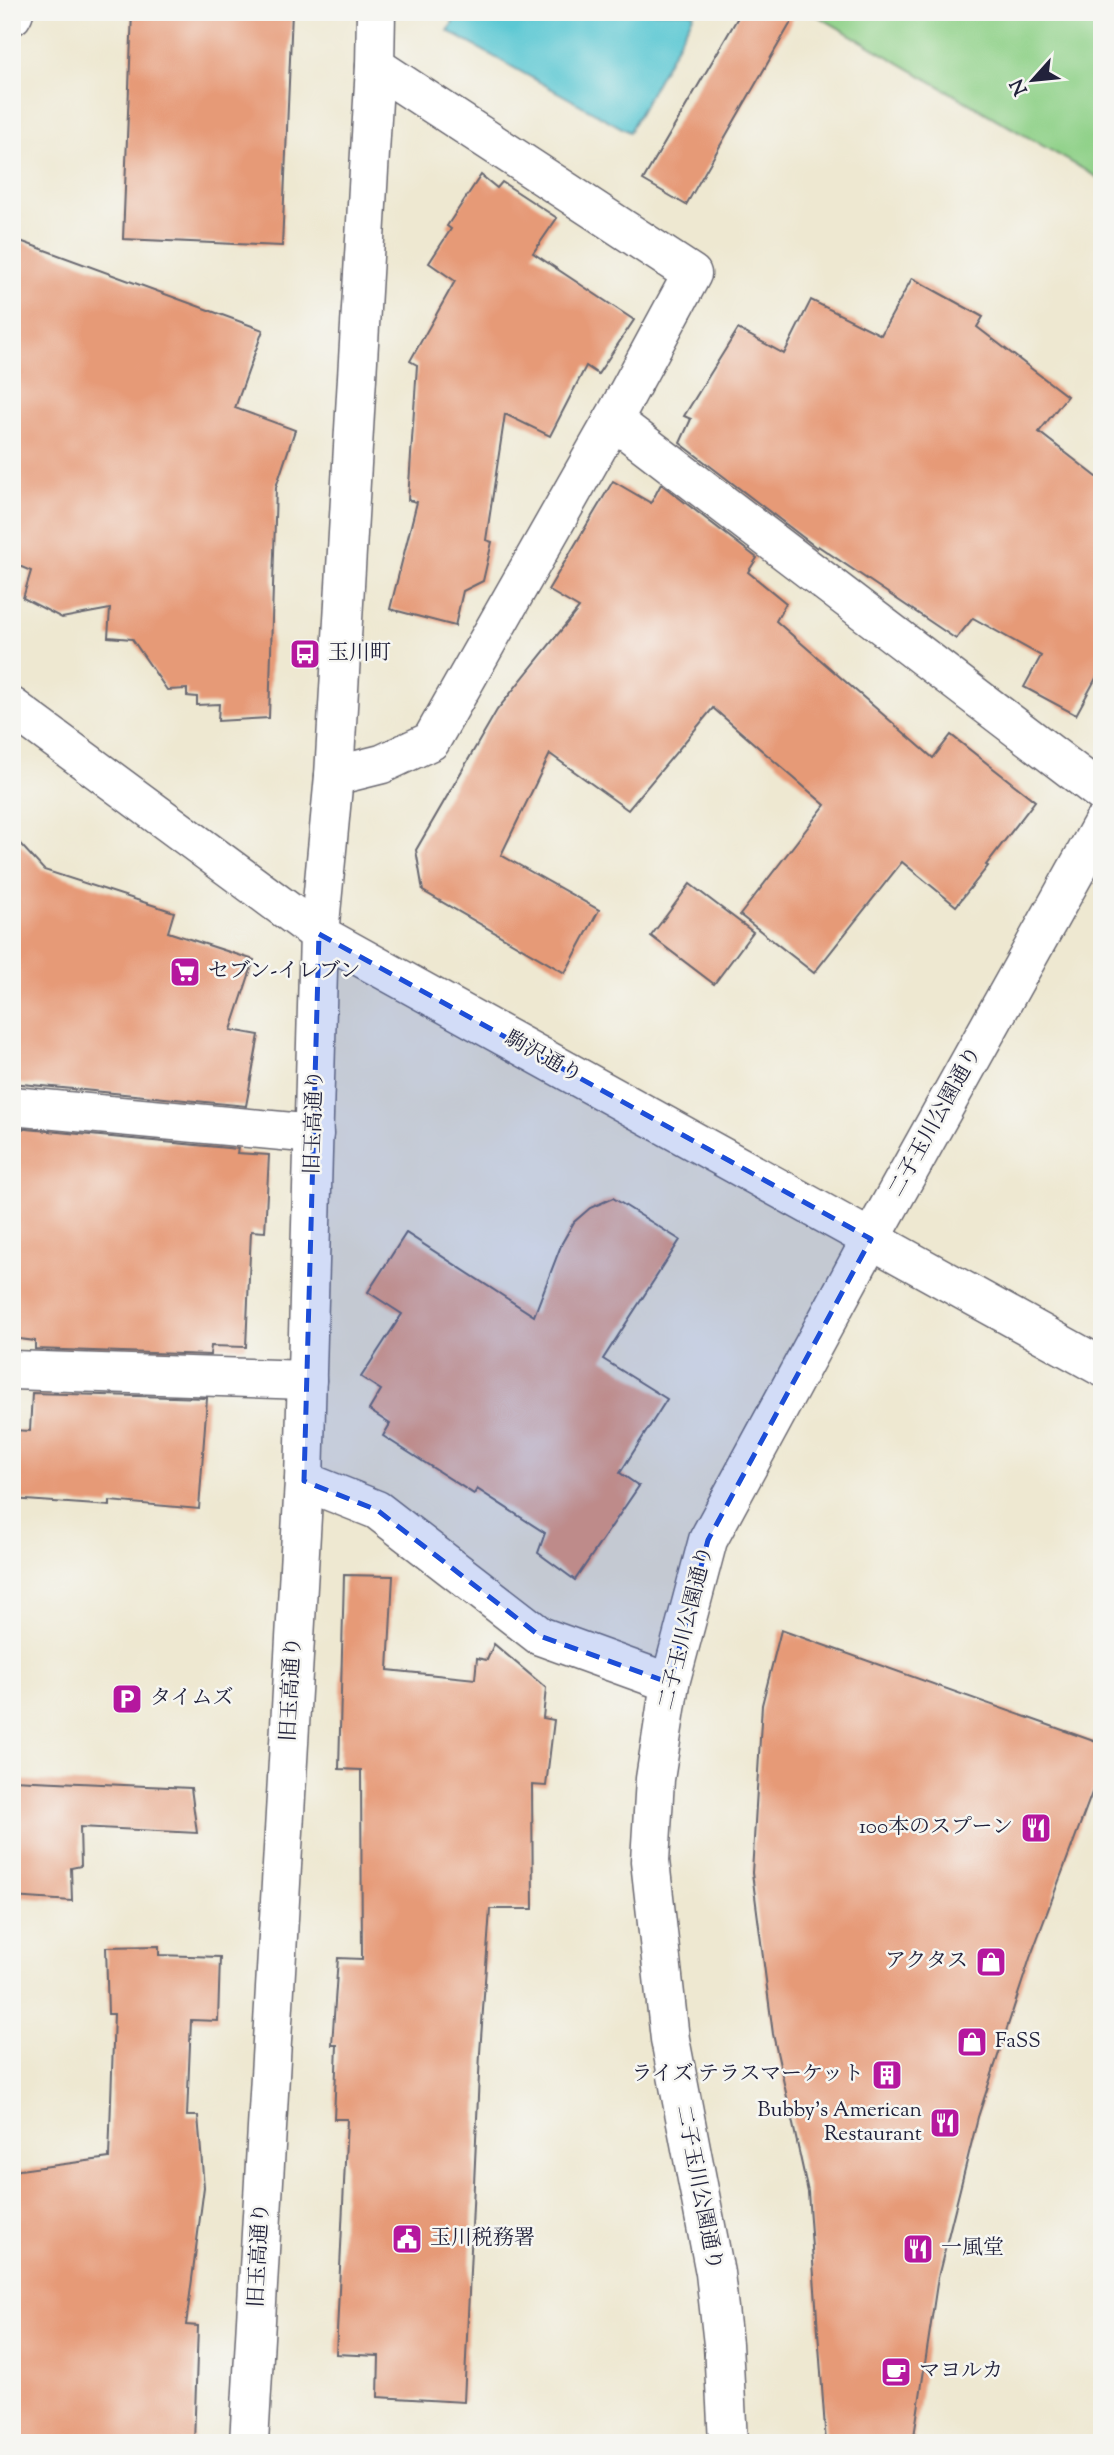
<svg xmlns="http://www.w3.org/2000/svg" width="1114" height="2455" font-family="'Sorts Mill Goudy','Noto Serif JP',serif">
<rect width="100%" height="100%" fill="#f6f6f2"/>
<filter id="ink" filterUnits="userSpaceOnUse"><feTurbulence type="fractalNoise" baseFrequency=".0143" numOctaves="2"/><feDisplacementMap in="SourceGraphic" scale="14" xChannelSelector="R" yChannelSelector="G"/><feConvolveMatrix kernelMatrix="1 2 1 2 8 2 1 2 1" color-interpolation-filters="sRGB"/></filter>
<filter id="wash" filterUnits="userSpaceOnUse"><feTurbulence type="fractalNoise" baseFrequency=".00686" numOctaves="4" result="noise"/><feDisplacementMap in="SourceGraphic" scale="28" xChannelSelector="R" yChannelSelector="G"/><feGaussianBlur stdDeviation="1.57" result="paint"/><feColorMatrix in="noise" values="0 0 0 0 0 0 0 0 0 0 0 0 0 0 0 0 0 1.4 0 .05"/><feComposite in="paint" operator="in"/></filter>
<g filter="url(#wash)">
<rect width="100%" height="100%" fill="#eee8d1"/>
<polygon fill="#90d189" stroke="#597a62" stroke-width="2" points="811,12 1102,12 1102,180"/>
<polygon fill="#5cc8d3" stroke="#3f7587" stroke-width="2" points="459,12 690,12 694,14 629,132 448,31"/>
<g id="blocks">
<g fill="#e69a77">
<polygon points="132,12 292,12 282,246 123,239"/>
<polygon points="741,12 797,12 686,205 643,180"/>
<polygon points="481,175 497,188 502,182 557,218 533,253 634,320 598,374 586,366 550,436 505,414 486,540 492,542 483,581 463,591 455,626 390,609 417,502 408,500 417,365 410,361 455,281 429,263 451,229 447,226"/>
<polygon points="12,238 263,330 235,408 295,430 276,487 269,718 218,721 219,704 197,705 197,697 187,696 187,689 167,690 132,639 108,637 110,609 62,618 23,598 31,571 12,563"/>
<polygon points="912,278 983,317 977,327 1067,396 1039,432 1102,481 1102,667 1076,715 1024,687 1041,656 973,618 956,639 818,546 817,548 680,443 691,419 684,416 738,329 784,354 811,300 881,335"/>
<polygon points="613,481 651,503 661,484 757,558 748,572 786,603 776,621 933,758 951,735 1035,801 986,865 988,866 956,906 902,862 814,973 740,915 825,805 713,708 628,810 550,754 501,855 599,910 565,973 423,891 416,850 497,710 579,608 548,590"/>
<polygon points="12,835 44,870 174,912 168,932 254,960 231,1030 259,1035 246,1106 12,1083"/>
<polygon points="690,884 753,932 714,984 651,936"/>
<polygon points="16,1128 238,1149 237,1153 269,1155 265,1232 251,1231 246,1347 211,1346 210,1355 35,1349 35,1341 12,1338"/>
<polygon points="613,1198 680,1240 603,1359 667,1399 620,1473 639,1486 575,1580 538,1553 545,1533 477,1489 474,1494 383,1436 390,1424 369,1410 381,1390 361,1377 402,1314 368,1292 406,1233 534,1316 562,1243 574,1222 590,1208"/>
<polygon points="32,1393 207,1398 199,1509 110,1501 110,1506 12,1499 12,1430 30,1431"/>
<polygon points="344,1575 393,1576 388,1670 475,1679 477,1658 487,1660 494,1644 546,1688 543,1718 554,1720 546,1786 532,1785 533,1909 490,1909 480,2053 464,2402 378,2397 379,2356 336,2354 347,2119 334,2119 337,2045 332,2045 338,1958 362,1959 361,1770 339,1769"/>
<polygon points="781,1630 1102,1744 1102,1766 1030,1958 978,2117 938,2277 913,2443 826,2443 808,2192 773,2034 752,1873 762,1705"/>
<polygon points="12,1780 191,1788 197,1833 80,1827 81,1866 71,1868 72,1901 12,1897"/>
<polygon points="159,1946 159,1955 220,1957 218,2021 191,2020 187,2116 198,2116 204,2187 186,2325 198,2326 194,2443 12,2443 12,2171 109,2158 114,2014 108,2014 106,1947"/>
</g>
</g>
</g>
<g filter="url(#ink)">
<use href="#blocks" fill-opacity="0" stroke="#696770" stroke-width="2"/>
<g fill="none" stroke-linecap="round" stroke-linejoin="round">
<g stroke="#696770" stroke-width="41">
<g id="minor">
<polyline points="12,16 14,12"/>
<polyline points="613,420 1102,793"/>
<polyline points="12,707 319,934 1102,1367"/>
<polyline points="334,776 382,764 431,741 613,420 692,274 375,66"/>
<polyline points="12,1106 314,1134"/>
<polyline points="12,1370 307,1380"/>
<polyline points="304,1481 377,1510 540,1636 670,1683"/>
<polyline points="249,2443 304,1481 319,934 334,776 375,66 376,12"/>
<polyline points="728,2443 723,2344 715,2273 670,2039 650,1861 655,1779 670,1683 708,1540 871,1239 1102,824"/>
</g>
</g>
<use href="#minor" stroke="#fff" stroke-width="38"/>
</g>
</g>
<path fill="#1d4ed8" fill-opacity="0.2" stroke="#1d4ed8" stroke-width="5" stroke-dasharray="14 9" stroke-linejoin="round" d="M319,934L871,1239L708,1540L670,1683L540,1636L377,1510L304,1481Z"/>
<defs>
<g id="bus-square" transform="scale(1.575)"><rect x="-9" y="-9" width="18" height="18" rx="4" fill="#b5179e" stroke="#f6f6f2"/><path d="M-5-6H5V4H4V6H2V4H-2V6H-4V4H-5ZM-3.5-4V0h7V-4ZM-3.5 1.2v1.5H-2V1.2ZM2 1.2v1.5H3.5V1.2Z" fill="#fff"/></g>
<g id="supermarket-square" transform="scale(1.575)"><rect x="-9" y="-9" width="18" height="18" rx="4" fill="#b5179e" stroke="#f6f6f2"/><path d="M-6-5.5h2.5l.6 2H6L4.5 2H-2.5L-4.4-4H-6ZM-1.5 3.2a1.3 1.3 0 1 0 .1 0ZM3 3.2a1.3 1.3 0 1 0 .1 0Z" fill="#fff"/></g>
<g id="parking-square" transform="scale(1.575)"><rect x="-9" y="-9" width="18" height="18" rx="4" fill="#b5179e" stroke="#f6f6f2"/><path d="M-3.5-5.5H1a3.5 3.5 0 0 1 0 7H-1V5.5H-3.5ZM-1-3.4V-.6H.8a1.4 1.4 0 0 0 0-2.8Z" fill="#fff"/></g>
<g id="restaurant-square" transform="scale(1.575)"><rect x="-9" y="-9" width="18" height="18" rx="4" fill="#b5179e" stroke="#f6f6f2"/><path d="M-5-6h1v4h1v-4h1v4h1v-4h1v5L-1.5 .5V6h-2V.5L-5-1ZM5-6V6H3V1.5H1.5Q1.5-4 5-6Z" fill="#fff"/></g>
<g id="shop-square" transform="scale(1.575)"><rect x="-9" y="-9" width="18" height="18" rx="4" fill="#b5179e" stroke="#f6f6f2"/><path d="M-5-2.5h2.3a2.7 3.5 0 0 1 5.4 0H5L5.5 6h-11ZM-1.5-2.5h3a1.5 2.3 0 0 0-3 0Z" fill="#fff"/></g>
<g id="building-square" transform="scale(1.575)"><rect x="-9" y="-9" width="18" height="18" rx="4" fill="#b5179e" stroke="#f6f6f2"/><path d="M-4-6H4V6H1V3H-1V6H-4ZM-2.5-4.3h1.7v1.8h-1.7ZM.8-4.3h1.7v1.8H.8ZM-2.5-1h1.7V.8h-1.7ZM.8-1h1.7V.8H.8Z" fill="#fff"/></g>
<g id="civic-square" transform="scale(1.575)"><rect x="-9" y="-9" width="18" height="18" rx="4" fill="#b5179e" stroke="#f6f6f2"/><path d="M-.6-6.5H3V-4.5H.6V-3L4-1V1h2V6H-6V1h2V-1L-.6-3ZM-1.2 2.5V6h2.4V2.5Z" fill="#fff"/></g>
<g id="cafe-square" transform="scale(1.575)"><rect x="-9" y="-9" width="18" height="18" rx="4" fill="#b5179e" stroke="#f6f6f2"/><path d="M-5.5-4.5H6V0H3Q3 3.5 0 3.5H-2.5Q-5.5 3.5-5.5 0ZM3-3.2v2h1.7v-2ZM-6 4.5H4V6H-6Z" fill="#fff"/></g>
</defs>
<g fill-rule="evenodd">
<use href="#bus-square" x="305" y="654"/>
<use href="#supermarket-square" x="185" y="972"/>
<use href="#parking-square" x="127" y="1699"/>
<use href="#restaurant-square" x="1036" y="1828"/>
<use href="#shop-square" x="991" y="1962"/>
<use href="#shop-square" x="972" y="2042"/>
<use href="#building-square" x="887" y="2075"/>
<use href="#restaurant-square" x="945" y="2123"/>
<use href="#civic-square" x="407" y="2239"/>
<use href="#restaurant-square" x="918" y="2249"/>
<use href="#cafe-square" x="896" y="2372"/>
</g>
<g text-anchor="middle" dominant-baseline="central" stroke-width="5" stroke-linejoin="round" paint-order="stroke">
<g font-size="21" fill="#22223b" stroke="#f6f6f2" text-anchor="start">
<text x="328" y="654">玉川町</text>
<text x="208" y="972">セブン-イレブン</text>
<text x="150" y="1699">タイムズ</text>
<text x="1013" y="1828" text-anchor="end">100本のスプーン</text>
<text x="968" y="1962" text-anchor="end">アクタス</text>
<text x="995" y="2042">FaSS</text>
<text x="864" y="2075" text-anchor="end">ライズ テラスマーケット</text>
<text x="922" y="2111" text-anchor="end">Bubby’s American<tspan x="922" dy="24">Restaurant</tspan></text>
<text x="430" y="2239">玉川税務署</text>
<text x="941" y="2249">一風堂</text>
<text x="919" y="2372">マヨルカ</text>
</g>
<g font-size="21" fill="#22223b" stroke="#f6f6f2">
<text transform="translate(543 1058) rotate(29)">駒沢通り</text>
<text transform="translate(315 1122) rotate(-88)">旧玉高通り</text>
<text transform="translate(936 1122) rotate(-61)">二子玉川公園通り</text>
<text transform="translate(687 1628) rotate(-76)">二子玉川公園通り</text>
<text transform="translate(292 1689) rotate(-87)">旧玉高通り</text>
<text transform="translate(698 2188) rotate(79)">二子玉川公園通り</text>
<text transform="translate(260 2255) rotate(-87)">旧玉高通り</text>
</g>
</g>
<rect width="1114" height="2455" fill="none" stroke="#f6f6f2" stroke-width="42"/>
<g transform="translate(1033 80) rotate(243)" stroke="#f6f6f2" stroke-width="5" paint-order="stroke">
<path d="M0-5L12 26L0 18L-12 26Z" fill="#22223b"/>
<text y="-10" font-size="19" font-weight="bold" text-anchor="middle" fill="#22223b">N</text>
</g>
</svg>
